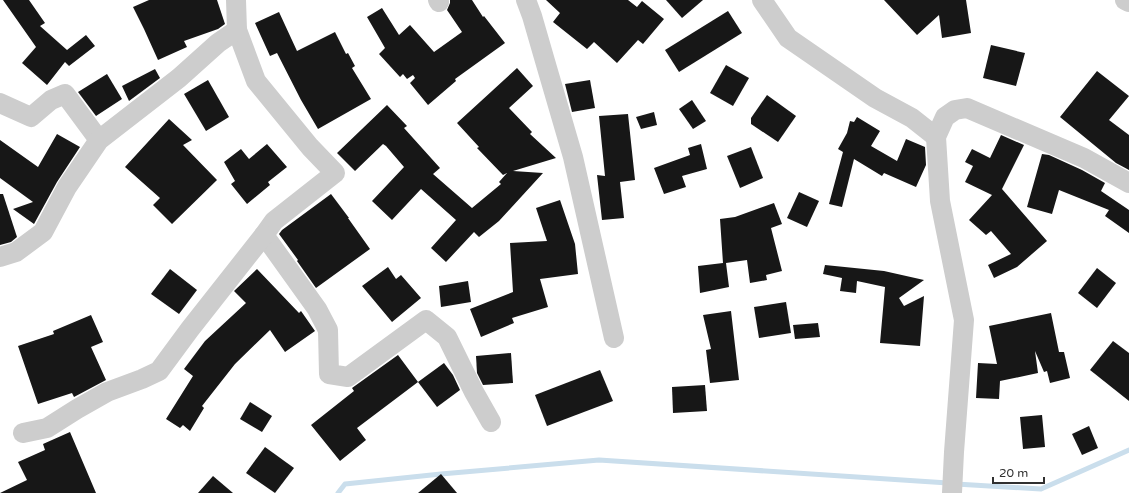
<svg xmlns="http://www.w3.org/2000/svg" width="1129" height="493" font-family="'Varela Round',sans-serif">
<rect width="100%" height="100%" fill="#fff"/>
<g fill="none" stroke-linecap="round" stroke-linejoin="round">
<g stroke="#cadeec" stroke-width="5">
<polyline points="956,484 1041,489 1129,450"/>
<polyline points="338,493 345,484 441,474 599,460 948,483"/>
</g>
</g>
<g fill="#171717">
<polygon points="3,0 29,0 45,23 40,26 67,50 86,35 95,46 69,66 65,62 47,85 22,63 36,47"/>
<polygon points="149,0 217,0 225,24 218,29 184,41 187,47 158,60 144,29 133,7"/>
<polygon points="450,0 472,0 483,17 484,16 505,43 455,79 456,81 428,105 410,83 415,78 413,75 407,79 403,74 400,77 379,54 385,48 367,17 382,8 399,35 410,25 434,52 462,32 447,10 450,3"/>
<polygon points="546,0 628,0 637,7 642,1 664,19 643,44 638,40 617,63 594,42 587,49 553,22 560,13"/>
<polygon points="666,0 703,0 682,18"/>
<polygon points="884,0 966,0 971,33 942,38 939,15 917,35"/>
<polygon points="728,11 742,33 679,72 665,50"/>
<polygon points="279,12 297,51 335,32 346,54 348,53 355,66 352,68 371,99 318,129 301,100 277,53 270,56 255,23"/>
<polygon points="991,45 1025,53 1016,86 983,78"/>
<polygon points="726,65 749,78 733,106 710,93"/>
<polygon points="517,68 533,86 509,108 532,132 530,134 556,158 513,171 543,173 499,221 479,237 474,232 446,262 431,248 456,220 421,189 392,220 372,201 404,167 386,146 383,144 355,171 337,153 387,105 407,126 404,128 440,168 433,174 472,208 501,184 499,182 507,173 503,175 477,148 479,147 457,123"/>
<polygon points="155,69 160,78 129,101 122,86"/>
<polygon points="1097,71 1129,96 1109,120 1129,135 1129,170 1116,163 1060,117"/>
<polygon points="107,74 122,99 96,116 78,92"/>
<polygon points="208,80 229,117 206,131 184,94"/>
<polygon points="590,80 595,108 572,112 565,84"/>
<polygon points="767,95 796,116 778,142 751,124 751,118"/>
<polygon points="692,100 706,121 693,129 679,109"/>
<polygon points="654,112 657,125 641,129 636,117"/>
<polygon points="628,114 635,180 620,182 624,218 602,220 597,175 605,176 599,116"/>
<polygon points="857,117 880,131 871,146 897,161 906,139 925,147 926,165 916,187 884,173 882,176 854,159 842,207 829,204 843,152 838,149 847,133 850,121 854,122"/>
<polygon points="169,119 192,140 183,145 217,180 172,224 153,205 160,198 125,167"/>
<polygon points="57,134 80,147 57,182 34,224 13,209 33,202 0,178 0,140 38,167"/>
<polygon points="1001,135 1024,145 1002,189 1047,241 1017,267 994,278 988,265 1011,254 991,231 986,235 969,220 992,195 965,182 973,166 965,162 972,149 990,158"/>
<polygon points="267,144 287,167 268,182 270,185 247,204 231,184 235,181 224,162 241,149 249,159"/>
<polygon points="701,144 707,169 682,176 686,187 664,194 654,168 690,155 688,148"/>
<polygon points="751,147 763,178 740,188 727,156"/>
<polygon points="1042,154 1049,155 1082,170 1105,183 1101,191 1129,210 1129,233 1105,216 1109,210 1059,190 1052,214 1027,207"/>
<polygon points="799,192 819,201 807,227 787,218"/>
<polygon points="0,194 3,194 17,237 11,242 0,245"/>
<polygon points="331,194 349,218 348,218 370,249 316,288 297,261 298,260 279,234 282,230"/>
<polygon points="560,200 575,244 578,274 540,279 548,307 512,318 514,323 481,337 470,309 513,292 510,243 547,241 536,208"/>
<polygon points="774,203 782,224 771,228 782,271 766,275 767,280 750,283 747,260 726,263 729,287 700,293 698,266 723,263 720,219 735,217"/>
<polygon points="825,265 884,271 924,280 899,298 904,306 924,296 920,346 880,343 885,287 857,281 856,293 840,291 842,278 823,274"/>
<polygon points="388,267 396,279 401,275 421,298 392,322 362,286"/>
<polygon points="1097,268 1116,283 1097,308 1078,293"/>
<polygon points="170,269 197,290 179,314 151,294"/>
<polygon points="257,269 299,313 301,311 315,331 285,352 270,330 235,364 202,406 204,408 190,431 183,425 180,428 166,419 193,376 184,369 205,341 246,303 234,291"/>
<polygon points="468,281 471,302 441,307 439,286"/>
<polygon points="786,302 791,333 759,338 754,307"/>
<polygon points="731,311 739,380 710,383 706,350 711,349 703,315"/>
<polygon points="1051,313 1059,352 1064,352 1070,378 1050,383 1047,371 1044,372 1035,351 1038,373 1000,381 999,399 976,398 978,363 997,364 989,326"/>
<polygon points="91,315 103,342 91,347 106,380 74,397 72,393 38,404 18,346 54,334 53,331"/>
<polygon points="818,323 820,337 795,339 793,325"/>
<polygon points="1113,341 1129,353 1129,401 1090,370"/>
<polygon points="511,353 513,383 483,385 477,373 476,356"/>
<polygon points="398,355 418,382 357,428 366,440 340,461 311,425 354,391 352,388"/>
<polygon points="444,363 453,375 460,390 437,407 418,382"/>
<polygon points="600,370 613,401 547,426 535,395"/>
<polygon points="705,385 707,411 673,413 672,387"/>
<polygon points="250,402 272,416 262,432 240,419"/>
<polygon points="1042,415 1045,447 1023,449 1020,417"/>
<polygon points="1089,426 1098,448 1082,455 1072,434"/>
<polygon points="70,432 96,493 0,493 27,480 18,462 45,450 43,444"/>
<polygon points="265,447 294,468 275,493 246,473"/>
<polygon points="441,474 457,493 418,493"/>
<polygon points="213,476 233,493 198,493"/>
</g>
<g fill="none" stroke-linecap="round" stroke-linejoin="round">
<g stroke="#cdcdcd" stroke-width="20">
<polyline points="438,0 439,2"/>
<polyline points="526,0 532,16 545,61 573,157 614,338"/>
<polyline points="762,0 788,38 875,98 912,118 936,137"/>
<polyline points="1125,0 1129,2"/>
<polyline points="237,30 256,81 310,147 335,173 274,221 264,235 317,309 328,330 329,374 348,377 426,320 447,337 474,392 491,422"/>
<polyline points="0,103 31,117 51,100 65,94 99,140"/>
<polyline points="0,257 16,252 43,232 67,187 99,140 179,78 218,43 237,30 236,0"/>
<polyline points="23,433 47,428 77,409 107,392 142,379 159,371 190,329 264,235"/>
<polyline points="952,493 954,452 964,320 940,201 936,137 945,117 955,110 967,108 1084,158 1129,183"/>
</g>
</g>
<path d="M993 477v6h51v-6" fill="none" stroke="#303030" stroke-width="2"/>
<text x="999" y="477" font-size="12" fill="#303030" stroke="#ffffff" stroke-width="3" paint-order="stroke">20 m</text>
</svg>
